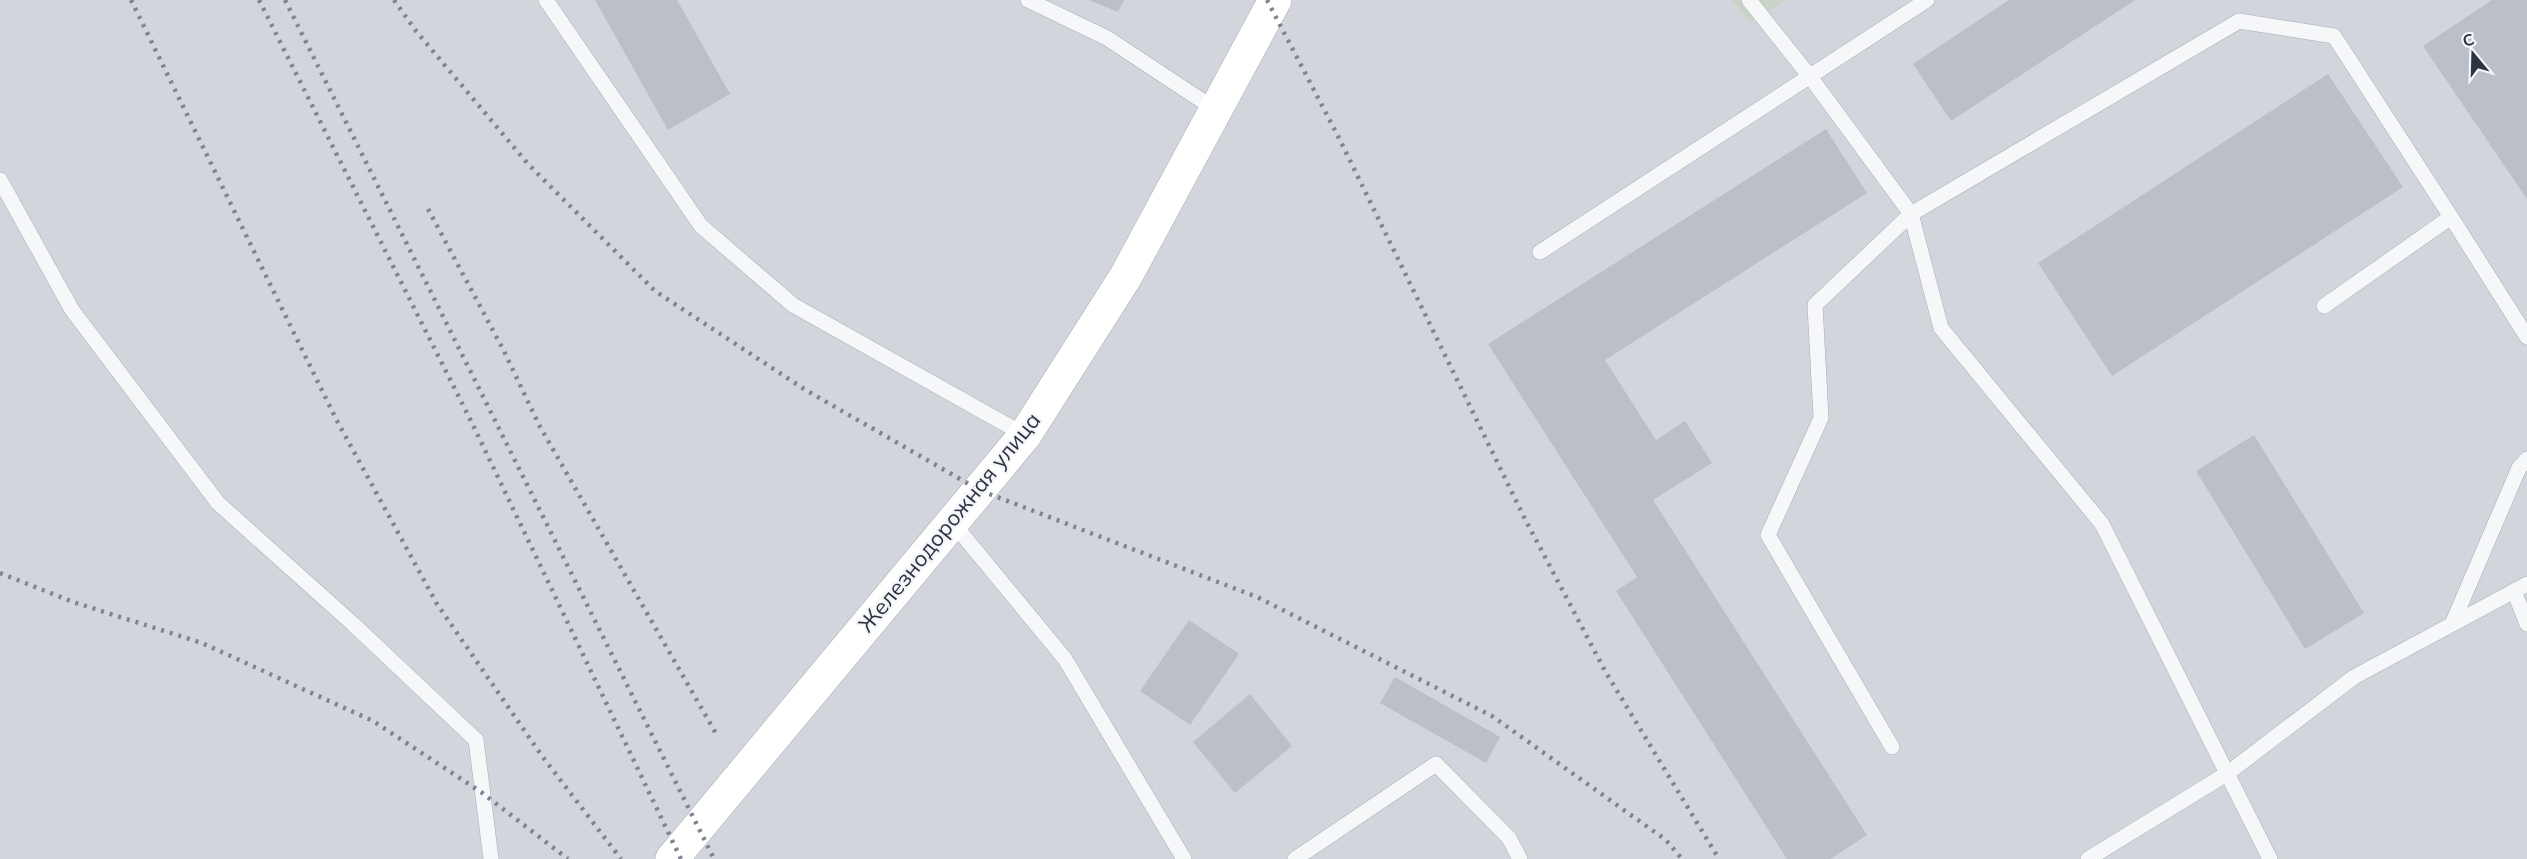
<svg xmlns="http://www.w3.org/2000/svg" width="2527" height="859" font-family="Mulish,sans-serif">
<rect width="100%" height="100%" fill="#e3e6ea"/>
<polygon fill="#d2d5dc" points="0,0 1732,0 1750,23 1787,0 2527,0 2527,859 0,859"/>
<polygon fill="#c8d4c5" points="1732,0 1787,0 1750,23"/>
<g fill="#bbbfc7">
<polygon points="595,0 677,0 730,94 668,130"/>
<polygon points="1089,0 1124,0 1118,12"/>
<polygon points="2009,0 2135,0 1951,121 1913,64"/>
<polygon points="2492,0 2527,0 2527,199 2423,46"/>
<polygon points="2328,74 2403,187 2112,376 2038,263"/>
<polygon points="1826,129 1867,193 1605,360 1656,440 1685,421 1712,463 1653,500 1867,835 1830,859 1787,859 1616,591 1637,577 1488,344"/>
<polygon points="2254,435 2364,613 2305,649 2196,471"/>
<polygon points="1189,620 1239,654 1190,725 1140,691"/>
<polygon points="1395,677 1500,737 1486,763 1380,703"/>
<polygon points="1250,694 1292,746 1235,793 1193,742"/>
</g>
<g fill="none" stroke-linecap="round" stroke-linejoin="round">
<g stroke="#a8adb4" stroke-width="16">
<g id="lane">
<polyline points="546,0 701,226 793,305 1025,435"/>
<polyline points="1028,0 1107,38 1216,110"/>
<polyline points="1749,0 1811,78 1911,214 1941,328 2102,524 2270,859"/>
<polyline points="0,180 72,310 218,503 353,624 476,740 491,859"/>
<polyline points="2451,217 2527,337"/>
<polyline points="1540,252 1927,0"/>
<polyline points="952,522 1065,659 1184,859"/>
<polyline points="2514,591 2527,624"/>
<polyline points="2453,622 2519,468 2527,459"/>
<polyline points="1892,747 1768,535 1821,418 1815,305 1911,214 2239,21 2334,36 2451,217 2324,306"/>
<polyline points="1295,859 1436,764 1509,838 1520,859"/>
<polyline points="2088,859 2228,773 2354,677 2527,584"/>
</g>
</g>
<g stroke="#a8adb4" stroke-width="34">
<polyline id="secondary" points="672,859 1025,435 1126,276 1275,0"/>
</g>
<use href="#lane" stroke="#f6f7f9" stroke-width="15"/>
<use href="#secondary" stroke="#fff" stroke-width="33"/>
<g stroke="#7e8493" stroke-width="4.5" stroke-dasharray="3 6" stroke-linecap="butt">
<polyline points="131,0 336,419 437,604 542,756 621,859"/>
<polyline points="259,0 471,421 681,859"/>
<polyline points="285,0 714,859"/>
<polyline points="394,0 416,31 528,164 655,291 804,389 979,490 1257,597 1492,716 1666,840 1682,859"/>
<polyline points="1267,0 1339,138 1524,517 1605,671 1719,859"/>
<polyline points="428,209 504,351 539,425 718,737"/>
<polyline points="0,573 73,602 202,643 373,721 481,792 568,859"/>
</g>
</g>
<g text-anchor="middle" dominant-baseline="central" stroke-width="4.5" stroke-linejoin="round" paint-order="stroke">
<g font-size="22" fill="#2c3341" stroke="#f3f5f8">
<text transform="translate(949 522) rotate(-51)">Железнодорожная улица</text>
</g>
</g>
<g transform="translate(2473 54) rotate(341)" stroke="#f3f5f8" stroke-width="4.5" paint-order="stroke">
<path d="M0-4.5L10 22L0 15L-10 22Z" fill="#2c3341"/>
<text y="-9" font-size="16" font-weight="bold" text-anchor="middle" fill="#2c3341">С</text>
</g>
</svg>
